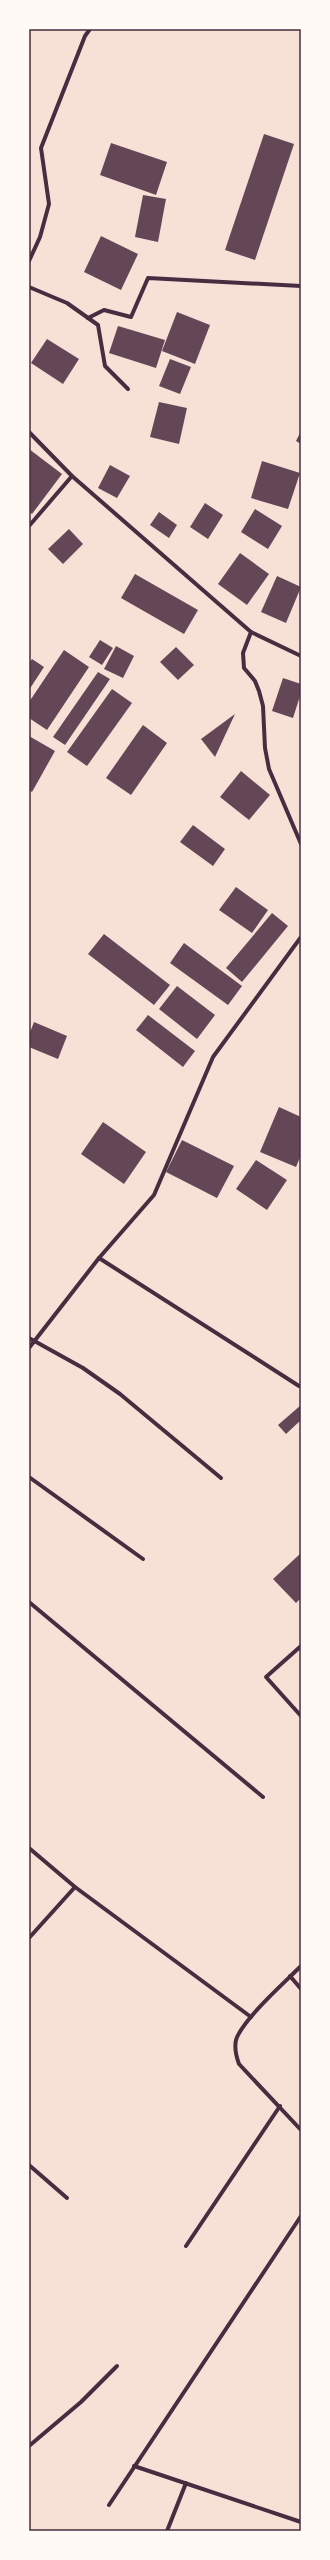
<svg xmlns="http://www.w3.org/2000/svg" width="330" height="2560" font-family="'IBM Plex Sans',sans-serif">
<rect width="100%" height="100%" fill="#f7e1d7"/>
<g fill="#644757">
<polygon points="264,134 294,144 255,260 225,250"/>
<polygon points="111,143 167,162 156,195 100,175"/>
<polygon points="143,195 166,199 158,242 135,237"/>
<polygon points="101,236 138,254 121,290 84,272"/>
<polygon points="177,312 210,325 195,364 162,351"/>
<polygon points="118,326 165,340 156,368 109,353"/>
<polygon points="47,339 79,359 63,384 31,363"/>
<polygon points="170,359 191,367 180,394 159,386"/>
<polygon points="159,402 187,408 179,444 150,437"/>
<polygon points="301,431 301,444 296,441"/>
<polygon points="29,449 62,474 32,514 29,512"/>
<polygon points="262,461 300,473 288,509 251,498"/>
<polygon points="110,465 130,476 117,498 98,488"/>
<polygon points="205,503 223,515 208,539 190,527"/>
<polygon points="255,509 282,526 268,549 241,532"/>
<polygon points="159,512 177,525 169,538 150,525"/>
<polygon points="69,529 83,544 63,564 48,549"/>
<polygon points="240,553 269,574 247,605 218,584"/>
<polygon points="135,574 198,610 184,634 121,598"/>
<polygon points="277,576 301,587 286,623 261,612"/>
<polygon points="100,640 113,648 102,665 89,657"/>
<polygon points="116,646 134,656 123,678 104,669"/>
<polygon points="176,647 194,665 178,680 160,662"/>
<polygon points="64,650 89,667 47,730 29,718 29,702"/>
<polygon points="32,659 44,667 29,690 29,663"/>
<polygon points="98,672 110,679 65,745 53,737"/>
<polygon points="283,678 301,684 301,693 293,718 272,711"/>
<polygon points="112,689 132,703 87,766 67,752"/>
<polygon points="235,714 215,757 201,739"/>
<polygon points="143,725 167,743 131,795 106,778"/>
<polygon points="29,736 55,751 32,792 29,790"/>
<polygon points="241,771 270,795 249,820 220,797"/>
<polygon points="193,825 225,849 213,866 180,842"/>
<polygon points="236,887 268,910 252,933 219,910"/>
<polygon points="272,913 288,926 242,982 226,968"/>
<polygon points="104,934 170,985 154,1005 88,954"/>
<polygon points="184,943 242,986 228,1005 170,963"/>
<polygon points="177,986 215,1015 197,1039 159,1009"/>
<polygon points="148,1015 195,1051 183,1067 136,1030"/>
<polygon points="34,1022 67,1036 58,1059 29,1047 29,1035"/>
<polygon points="279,1107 301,1117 301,1155 296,1167 260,1152"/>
<polygon points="103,1122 146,1152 124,1184 81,1154"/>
<polygon points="182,1140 234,1166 217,1198 166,1172"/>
<polygon points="256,1160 287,1180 267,1210 236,1189"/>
<polygon points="301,1405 301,1420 286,1434 278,1425"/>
<polygon points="301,1553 301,1598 296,1603 273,1579"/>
</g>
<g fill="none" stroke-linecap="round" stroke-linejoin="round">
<g stroke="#4a2c40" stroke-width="4">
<polyline points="29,261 40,237 49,204 41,148 85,36 90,29"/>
<polyline points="29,287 67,303 98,325 105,366 128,389"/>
<polyline points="88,318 104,310 131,317 148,278 301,286"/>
<polyline points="29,432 72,476 251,632 243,653 244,668 255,681 259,691 263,706 265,748 269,769 301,844"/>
<polyline points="29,526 72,476"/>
<polyline points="251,632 301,656"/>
<polyline points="99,1258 299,1386"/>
<polyline points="29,1338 83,1368 120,1394 221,1478"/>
<polyline points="29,1348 99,1258 154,1195 213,1057 301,937"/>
<polyline points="29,1477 143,1559"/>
<polyline points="29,1602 263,1797"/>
<polyline points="301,1646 266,1677 301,1716"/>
<polyline points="29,1848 75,1887 251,2017"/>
<polyline points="29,1938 75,1887"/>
<path d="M301,1966C285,1982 242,2020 236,2040C234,2049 236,2056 239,2064L301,2130"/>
<polyline points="290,1976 301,1989"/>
<polyline points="29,2165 67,2198"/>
<polyline points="186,2246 280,2106"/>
<polyline points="29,2446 81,2402 117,2366"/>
<polyline points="134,2466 301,2522"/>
<polyline points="109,2505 301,2216"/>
<polyline points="167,2531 186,2483"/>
</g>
</g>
<rect width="330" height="2560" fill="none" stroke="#fffaf5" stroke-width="60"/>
<rect x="30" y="30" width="270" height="2500" fill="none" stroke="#4a2c40" stroke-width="1.5"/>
</svg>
